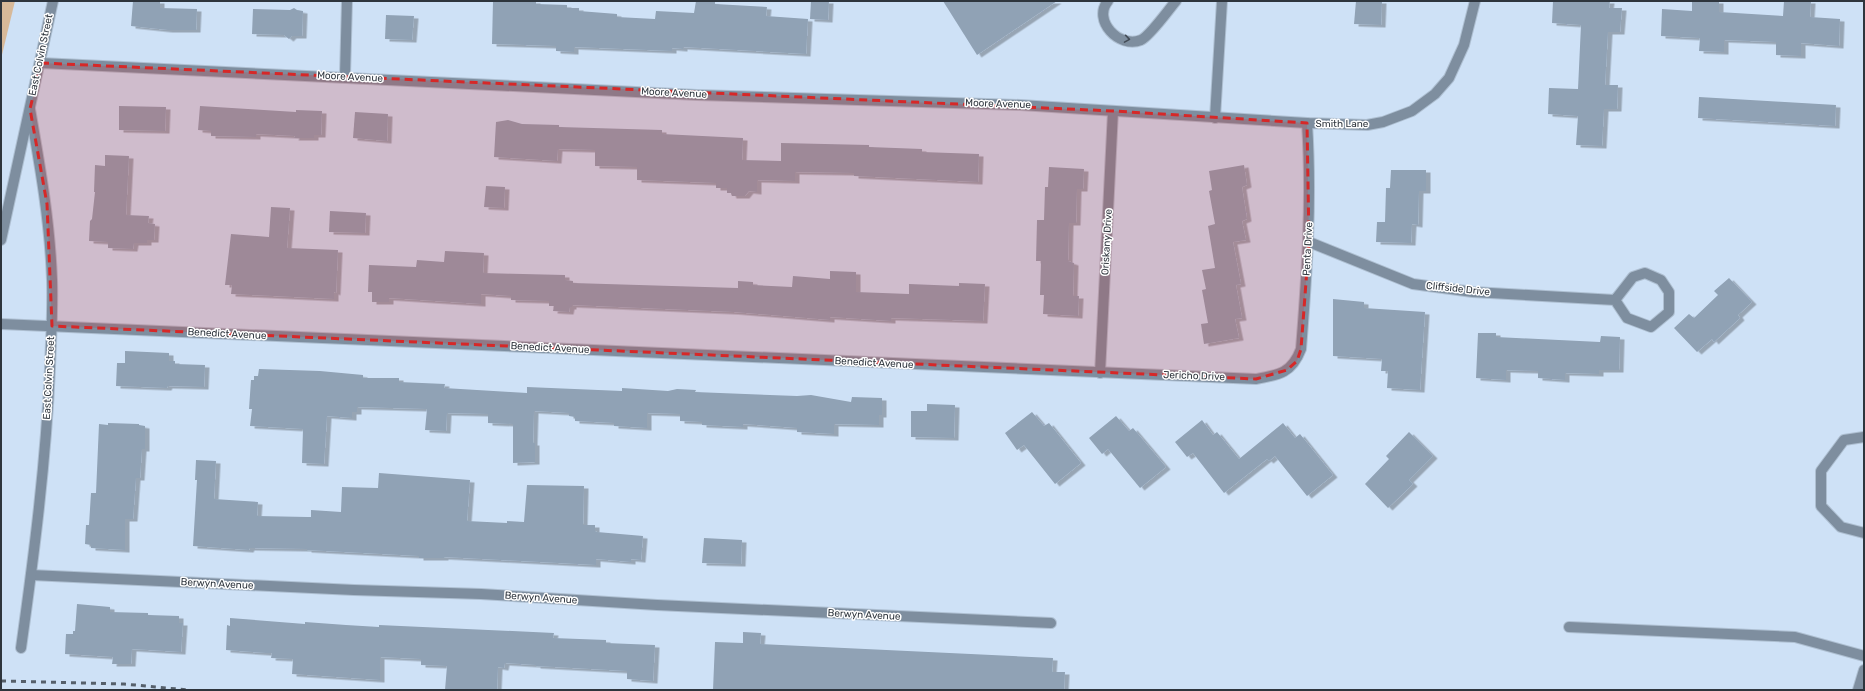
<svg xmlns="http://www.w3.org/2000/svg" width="1865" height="691" font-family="Rubik,sans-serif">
<defs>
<filter id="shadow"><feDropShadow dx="4.5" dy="2.5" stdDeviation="0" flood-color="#0004"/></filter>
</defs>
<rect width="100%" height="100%" fill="#cee1f6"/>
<polygon fill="#d7b999" points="1,1 15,1 1,59"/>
<g fill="#90a2b5" filter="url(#shadow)">
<polygon points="133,1 160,1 160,8 197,9 196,30 168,30 131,26"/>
<polygon points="493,1 536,1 536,4 567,5 567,8 579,8 579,11 617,14 617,17 655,19 656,11 694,13 696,1 715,2 715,4 767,7 766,16 808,19 806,54 683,47 683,49 672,48 672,51 574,47 574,52 556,51 556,46 492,44"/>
<polygon points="811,1 829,1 828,20 810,19"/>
<polygon points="943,1 1057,1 977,55"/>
<polygon points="1356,1 1382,1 1381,25 1354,24"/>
<polygon points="1553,1 1610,1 1609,8 1622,8 1620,32 1608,32 1605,85 1618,85 1617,109 1604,109 1602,146 1576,145 1578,116 1548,114 1549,88 1578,89 1581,25 1552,23"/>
<polygon points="1692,1 1719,1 1719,12 1783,16 1784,1 1811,1 1810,17 1840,19 1839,46 1801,43 1801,56 1776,55 1776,42 1724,40 1724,52 1699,51 1700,38 1661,36 1662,9 1692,11"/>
<polygon points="294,8 297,10 303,11 302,36 292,36 289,39 284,35 252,34 253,9 290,10"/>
<polygon points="386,15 414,16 412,40 385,39"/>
<polygon points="1699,97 1836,105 1835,126 1698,118"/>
<polygon points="119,106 166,107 165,131 119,130"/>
<polygon points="200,106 296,112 296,110 322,111 321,135 314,135 314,138 294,138 295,136 256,134 256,137 211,136 211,131 198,130"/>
<polygon points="355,112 388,114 387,141 353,138"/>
<polygon points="508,120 522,124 559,125 559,127 662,130 662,134 743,138 742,160 781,161 781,143 869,145 869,147 922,149 922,152 979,154 978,182 854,176 854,173 795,172 795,181 757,180 757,192 749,191 745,196 732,196 731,193 727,193 727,188 716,188 716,183 637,180 637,167 595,166 595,150 558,149 557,161 494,157 496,122"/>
<polygon points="105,155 129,156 126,215 149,216 148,223 155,224 154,240 147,240 147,243 134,243 133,249 108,248 108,242 89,241 90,221 92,219 95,192 94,192 95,165 105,166"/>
<polygon points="1244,165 1247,185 1242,187 1247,219 1242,221 1246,240 1233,242 1241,284 1236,285 1242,318 1235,319 1239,338 1204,344 1201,324 1208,323 1202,290 1206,289 1202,270 1215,268 1208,226 1215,224 1209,191 1212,190 1209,171"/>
<polygon points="1049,167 1084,169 1083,189 1077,189 1076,223 1069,223 1068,261 1074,263 1073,296 1079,296 1078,316 1043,314 1044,295 1040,295 1041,261 1036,261 1037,220 1044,220 1045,187 1048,187"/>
<polygon points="1391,170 1426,170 1426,191 1419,191 1418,225 1412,224 1411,243 1376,242 1377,222 1385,222 1386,188 1390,188"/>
<polygon points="486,186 505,187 504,208 484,207"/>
<polygon points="271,207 290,208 287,248 338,250 336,293 334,292 334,299 231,294 232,285 225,285 231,234 269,237"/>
<polygon points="330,211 366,213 365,233 329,232"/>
<polygon points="445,251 484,253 483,273 565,275 565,280 573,281 573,283 738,288 738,281 753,282 753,285 792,287 793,276 830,279 830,271 856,272 856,292 909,294 909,284 959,286 959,283 985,284 983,321 891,318 891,321 830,317 830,320 734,312 572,305 572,307 570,307 569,312 553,311 554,306 549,306 549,301 511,300 511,296 481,294 481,304 389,298 389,302 372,302 372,292 368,292 369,265 416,267 417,260 444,262"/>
<polygon points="1729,278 1752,302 1738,315 1740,318 1714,342 1712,339 1697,352 1674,328 1689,314 1694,318 1718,295 1714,291"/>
<polygon points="1333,299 1364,302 1364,308 1425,312 1420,390 1387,388 1388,371 1381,371 1382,359 1333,356"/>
<polygon points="1478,333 1496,333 1496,337 1600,342 1601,336 1620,337 1619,370 1599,370 1599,374 1565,373 1565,380 1538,378 1538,371 1506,370 1506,380 1476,378"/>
<polygon points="125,351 169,353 169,361 175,361 175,364 205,365 204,387 168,386 167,388 116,386 117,363 125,363"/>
<polygon points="259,369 320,371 363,375 363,378 399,378 399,382 445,384 444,388 527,393 527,387 622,391 622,388 668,391 677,389 696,390 695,392 797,396 811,395 851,402 852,397 882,398 882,415 879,415 879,425 834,424 834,434 797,432 797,428 743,424 743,427 702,425 702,422 680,421 680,414 647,413 647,428 614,426 614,423 575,421 575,417 569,416 569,413 534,411 533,443 535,443 535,462 513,463 513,424 488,423 488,414 447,413 446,431 425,430 427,409 357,407 357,412 352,412 352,418 327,416 324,464 302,463 303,429 250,426 252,409 249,409 251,380 254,380 254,376 258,376"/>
<polygon points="927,404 955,405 954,438 911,437 911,411 927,411"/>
<polygon points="1032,412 1044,426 1049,423 1081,463 1055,484 1024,445 1017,450 1005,433"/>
<polygon points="1116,416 1129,431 1133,428 1166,467 1140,488 1108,449 1102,454 1089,438"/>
<polygon points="1202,420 1213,435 1217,432 1239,459 1283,423 1295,438 1300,434 1333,475 1307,496 1275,456 1269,461 1267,459 1224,493 1193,453 1187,457 1175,442"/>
<polygon points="108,423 139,424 139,425 145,426 145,449 142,449 140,478 136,478 133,519 125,519 125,550 91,548 91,545 85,544 86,525 89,525 91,493 96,493 99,424 108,425"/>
<polygon points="1409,432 1433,456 1409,480 1413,484 1388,508 1365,484 1389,459 1386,456"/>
<polygon points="196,460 216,461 214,499 258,502 257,516 308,517 311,517 311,510 341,512 342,487 378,488 379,473 470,480 467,521 507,523 507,521 524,522 527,485 584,486 583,525 595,525 595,531 597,532 643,536 641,560 631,559 631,562 596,559 596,565 444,557 444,558 419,558 419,556 307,550 307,549 250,548 249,550 193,546 197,480 195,480"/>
<polygon points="704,538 742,540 741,564 702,563"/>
<polygon points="77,604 110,607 110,612 148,613 148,615 179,616 179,623 183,623 181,652 132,649 131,664 112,664 113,657 65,654 66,634 73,634 73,631 75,631"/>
<polygon points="230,618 305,624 305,622 346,625 379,627 379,625 554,633 553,638 606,640 606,643 655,645 653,681 627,679 627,671 536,666 536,665 505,663 504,668 498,667 497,690 445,690 447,666 421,665 421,659 380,657 380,680 292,674 293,659 271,658 272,653 266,653 226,650 227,625 230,626"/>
<polygon points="743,632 761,633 760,644 1053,658 1052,672 1065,672 1064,690 713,690 715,642 743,643"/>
</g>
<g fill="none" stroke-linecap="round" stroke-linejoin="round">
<g stroke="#aebfd1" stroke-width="12">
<g id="minor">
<path d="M1108,1C1092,20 1119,49 1141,40C1150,36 1169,9 1176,1"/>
<polyline points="41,63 697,95 1020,105 1307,123 1367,125 1383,122 1412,111 1435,94 1449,78 1464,45 1475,1"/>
<polyline points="345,76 347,1"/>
<polyline points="1215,118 1222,1"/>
<polyline points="1,240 53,1"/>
<polyline points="1309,242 1413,284 1473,292 1615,300 1627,318 1651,327 1669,312 1669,292 1661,280 1645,273 1633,277 1615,300"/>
<path d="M1,324L1256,379C1279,375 1292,373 1301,349C1307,274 1312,199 1307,123"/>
<polyline points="1100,373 1113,111"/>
<polyline points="1864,437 1844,440 1821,471 1821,506 1841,527 1864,533"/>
<polyline points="31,575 354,590 481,594 657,605 1051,623"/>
<polyline points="1569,627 1795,637 1864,656"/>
<path d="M21,648C34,555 46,462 50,368C51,339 53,309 52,280C50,222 40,166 30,109"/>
<polyline points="1858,690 1864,670"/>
</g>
</g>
<use href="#minor" stroke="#7e8e9f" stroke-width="10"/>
<polyline stroke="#56606b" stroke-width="3" stroke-dasharray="5 5" stroke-linecap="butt" points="1,681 124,684 188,690"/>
</g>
<defs><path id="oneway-chevron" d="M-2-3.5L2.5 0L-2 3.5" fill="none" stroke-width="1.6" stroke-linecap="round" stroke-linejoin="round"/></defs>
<use stroke="#424b56" href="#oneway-chevron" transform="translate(1127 39) rotate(9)"/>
<path fill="#d62828" fill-opacity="0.2" stroke="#d62828" stroke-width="3" stroke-dasharray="8 5" stroke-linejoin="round" d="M41,63L1113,111L1307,123L1309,242L1301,349L1297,361L1287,370L1256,379L52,326L47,204L30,109Z"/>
<g text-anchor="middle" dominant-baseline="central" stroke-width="3" stroke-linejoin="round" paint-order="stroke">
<g font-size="10" fill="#2e353d" stroke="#fff">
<text transform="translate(41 55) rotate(-78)">East Colvin Street</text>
<text transform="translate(350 77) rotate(3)">Moore Avenue</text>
<text transform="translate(674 93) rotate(3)">Moore Avenue</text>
<text transform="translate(998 104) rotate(2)">Moore Avenue</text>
<text x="1342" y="124">Smith Lane</text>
<text transform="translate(1107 242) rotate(-87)">Oriskany Drive</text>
<text transform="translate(1308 249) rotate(-87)">Penta Drive</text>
<text transform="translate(1458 289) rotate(6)">Cliffside Drive</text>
<text transform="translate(227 334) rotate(3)">Benedict Avenue</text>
<text transform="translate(550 348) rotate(3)">Benedict Avenue</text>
<text transform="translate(874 363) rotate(3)">Benedict Avenue</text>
<text transform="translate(1194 376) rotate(2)">Jericho Drive</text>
<text transform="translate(49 378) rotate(-87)">East Colvin Street</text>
<text transform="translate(217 584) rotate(3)">Berwyn Avenue</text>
<text transform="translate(541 598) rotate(4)">Berwyn Avenue</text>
<text transform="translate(864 615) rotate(3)">Berwyn Avenue</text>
</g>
</g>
<rect width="1865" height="691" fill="none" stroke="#2e353d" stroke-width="4"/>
</svg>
